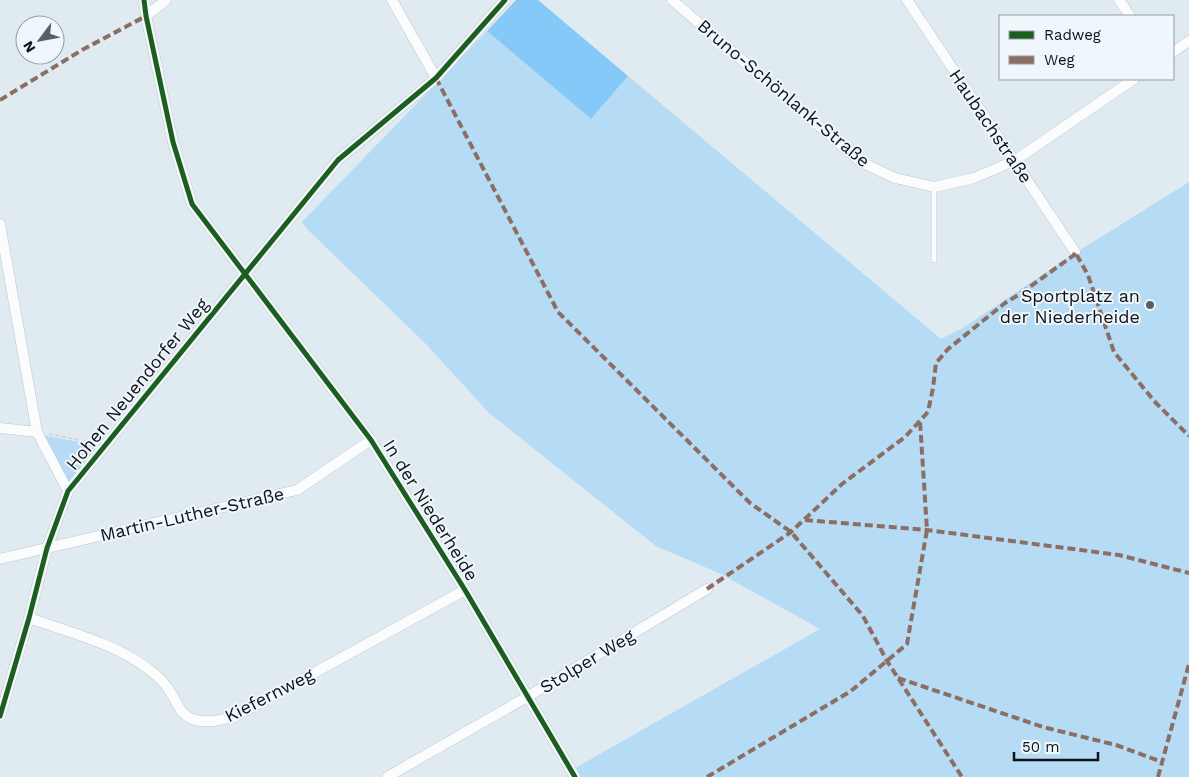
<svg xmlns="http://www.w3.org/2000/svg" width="1189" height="777" font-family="'Work Sans',sans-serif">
<rect width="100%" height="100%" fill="#e0eaf1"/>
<g fill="#b6dbf5">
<polygon points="487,31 591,119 628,76 941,339 961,329 1069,257 1189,182 1189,777 566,777 577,767 820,629 721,574 656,546 489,413 426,344 307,229 302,222"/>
<polygon points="42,435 94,445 100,448 69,485"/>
</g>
<polygon fill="#84c9f7" points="516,0 538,0 628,76 591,119 487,31"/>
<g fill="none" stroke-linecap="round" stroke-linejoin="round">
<g stroke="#bfc7cc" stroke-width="6">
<polyline id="service" points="934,260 934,187"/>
</g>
<g stroke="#bfc7cc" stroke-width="11">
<g id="minor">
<polyline points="144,0 146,16 173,142 192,204 371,440 465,590 575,777"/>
<polyline points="392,0 436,78"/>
<polyline points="672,0 861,162 895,178 934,187 974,178 1014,161 1134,79"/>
<polyline points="907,0 1075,252"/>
<polyline points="1119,0 1130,16"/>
<polyline points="146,16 166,0"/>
<polyline points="1173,52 1189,41"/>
<polyline points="0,224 37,432"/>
<polyline points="0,428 37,432 68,491"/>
<polyline points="0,559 297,490 371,440"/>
<path d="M29,618C69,632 117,644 151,671C159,677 166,685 171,693C177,703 181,715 192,719C206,724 220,720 234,717L465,590"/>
<polyline points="0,716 29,618 47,548 68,491 338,160 436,78 505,0"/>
<polyline points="387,777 527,697 707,589"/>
</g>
</g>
<polyline stroke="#d2d5d7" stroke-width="2" stroke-dasharray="4 2.5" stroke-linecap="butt" points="49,434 94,443"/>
<use href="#service" stroke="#fafcfd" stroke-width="5"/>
<use href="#minor" stroke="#fafcfd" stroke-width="10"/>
<g stroke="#8d6e63" stroke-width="4" stroke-dasharray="8 4" stroke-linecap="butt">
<polyline points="436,78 558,312 750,503 791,532 863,616 887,661 962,777"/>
<polyline points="0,100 82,50 146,16"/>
<polyline points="805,520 927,530 1119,555 1189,573"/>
<polyline points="707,589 791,532 842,484 905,437 928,412 933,388 936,363 948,349 1005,303 1020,294 1074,255 1075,252 1088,275 1114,352 1155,402 1189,436"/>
<polyline points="898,678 1043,727 1116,745 1162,762"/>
<polyline points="707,777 851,691 907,644 927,530 920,421"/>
<polyline points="1158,777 1189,664"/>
</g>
<g stroke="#eff6fc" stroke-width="8">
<g id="cycleway">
<polyline points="144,0 146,16 173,142 192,204 371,440 465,590 575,777"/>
<polyline points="0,716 29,618 47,548 68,491 338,160 436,78 505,0"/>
</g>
</g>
<use href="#cycleway" stroke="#1b5e20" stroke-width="5"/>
</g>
<circle fill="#575e64" stroke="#eff6fc" stroke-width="2" cx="1150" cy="305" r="5"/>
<g text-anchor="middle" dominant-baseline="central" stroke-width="4" stroke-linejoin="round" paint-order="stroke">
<g font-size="18" fill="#0d1318" stroke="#eff6fc">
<text transform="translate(784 93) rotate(40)">Bruno-Schönlank-Straße</text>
<text transform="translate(991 126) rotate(56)">Haubachstraße</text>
<text transform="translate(137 384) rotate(-51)">Hohen Neuendorfer Weg</text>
<text transform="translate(431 510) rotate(58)">In der Niederheide</text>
<text transform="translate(192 514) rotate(-13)">Martin-Luther-Straße</text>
<text transform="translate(587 661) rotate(-31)">Stolper Weg</text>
<text transform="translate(269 695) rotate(-27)">Kiefernweg</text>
</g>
<g font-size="18" fill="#0d1318" stroke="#eff6fc" text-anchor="end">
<text x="1140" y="295">Sportplatz an<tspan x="1140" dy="21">der Niederheide</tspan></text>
</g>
</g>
<rect x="999" y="15" width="175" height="65" fill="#eff6fc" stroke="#959ba1"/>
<rect x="1009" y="31" width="25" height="8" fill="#1b5e20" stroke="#959ba1"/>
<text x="1044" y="40" font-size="15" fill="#0d1318">Radweg</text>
<rect x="1009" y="56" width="25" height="8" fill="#8d6e63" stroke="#959ba1"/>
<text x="1044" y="65" font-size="15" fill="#0d1318">Weg</text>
<g transform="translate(40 40) rotate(238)"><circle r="24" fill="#eff6fc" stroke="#959ba1"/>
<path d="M0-4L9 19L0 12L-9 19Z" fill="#575e64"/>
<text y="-8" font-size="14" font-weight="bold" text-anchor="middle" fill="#0d1318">N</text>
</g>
<path d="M1014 752v8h84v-8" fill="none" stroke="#0d1318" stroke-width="2.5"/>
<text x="1022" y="752" font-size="15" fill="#0d1318" stroke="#eff6fc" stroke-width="4" paint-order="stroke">50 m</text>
</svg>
